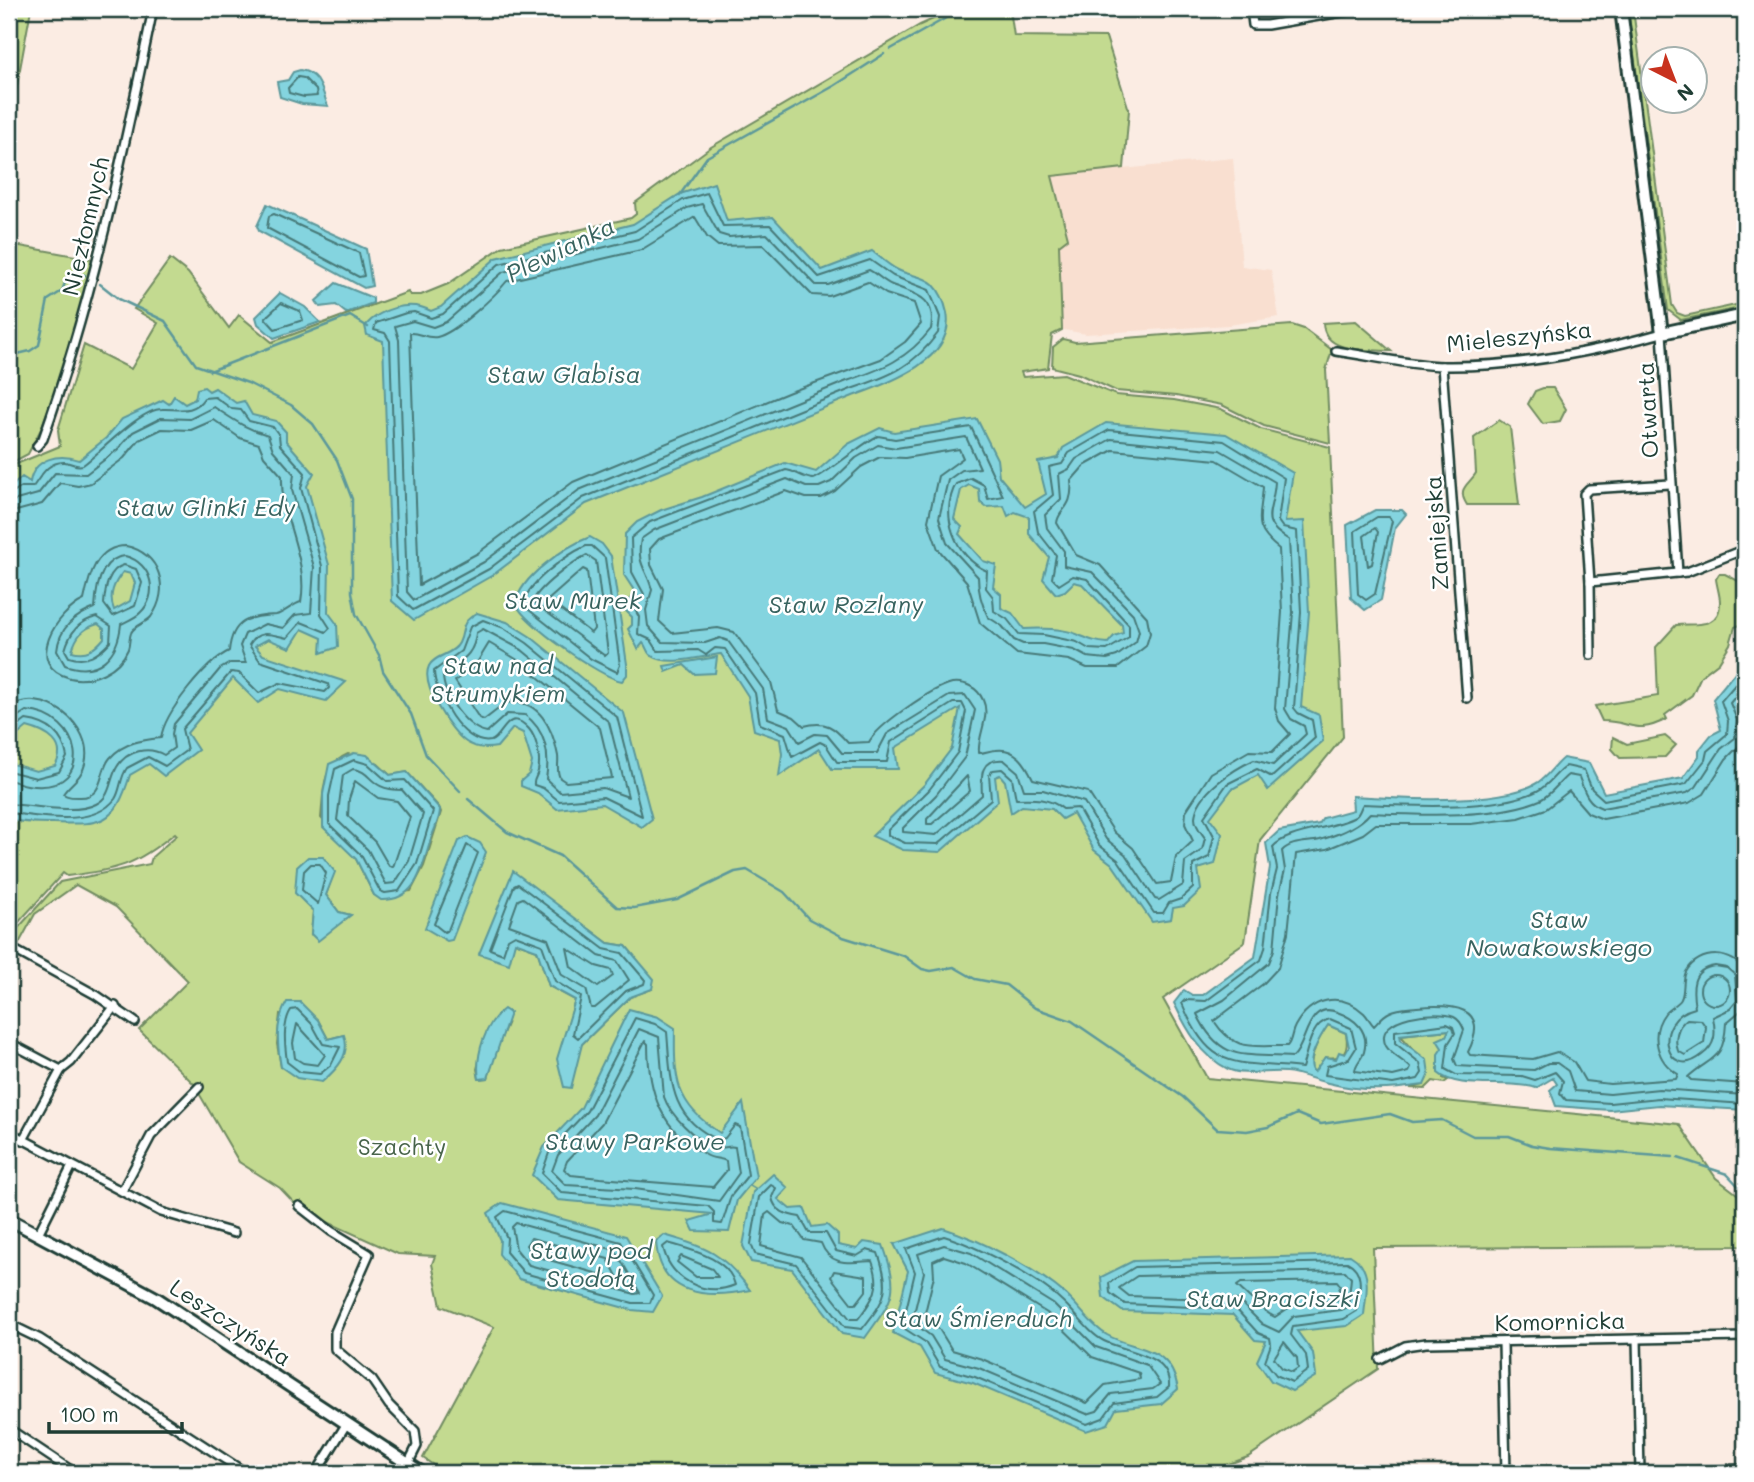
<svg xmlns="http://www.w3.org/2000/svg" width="1754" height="1482" font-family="Mali,sans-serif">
<rect width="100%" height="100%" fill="#fbece3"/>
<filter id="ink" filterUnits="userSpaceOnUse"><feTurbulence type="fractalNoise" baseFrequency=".0143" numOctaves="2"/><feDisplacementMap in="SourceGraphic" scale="14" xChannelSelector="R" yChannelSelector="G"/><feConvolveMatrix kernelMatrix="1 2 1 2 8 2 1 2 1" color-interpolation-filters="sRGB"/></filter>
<g filter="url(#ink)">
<polygon fill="#f9dfd0" points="1233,158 1242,266 1271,270 1279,317 1229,325 1086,334 1059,329 1052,176"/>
<g fill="#c3da90" stroke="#718c62" stroke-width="2" fill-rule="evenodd">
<polygon points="9,9 31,9 9,129"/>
<path d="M955,9H1010L1014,36L1106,37L1129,110L1124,168L1052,176L1068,238L1059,245L1062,330L1052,335L1048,368L1021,372L1023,377L1064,374L1116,395L1174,400L1221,409L1261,429L1330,447L1343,737L1260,840L1245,942L1163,999L1207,1078L1679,1124L1716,1178L1745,1200V1246L1373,1248L1378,1369L1248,1457L1204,1473H445L423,1458L494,1327L441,1306L432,1264L435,1256L398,1254L301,1210L280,1188L239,1162L193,1083L139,1030L188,981L116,907L76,885L35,914L17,947L9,942V938L60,882L150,864L152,857L177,835L175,833C133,867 119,869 67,876L63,873L9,933V467L60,446L58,430L84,345L131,369L158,323L134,309L170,259L188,273L229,328L239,315L272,342L408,292L410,295H421L448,284L502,247L631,218L636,214L635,203L711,147L920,25ZM348,754L378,764L390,775L407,772L439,807L441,812L424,866L411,891L374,895L356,859L321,818C324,792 320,766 348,754ZM334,872L326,895L339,912L350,915L311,934L313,911ZM581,923L608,943L626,946L639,962L652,989L630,997L582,1044L567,1029L575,1000L549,986L537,950L515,942ZM280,1014L318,1020L328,1039L344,1035L281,1067L277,1044ZM507,1024L497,1047L488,1078L479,1079L477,1069L487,1031Z"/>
<polygon points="1628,9 1633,9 1672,305 1677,313 1685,316 1745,303 1745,307 1681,320 1668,310"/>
<polygon points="9,244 92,259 70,348 41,429 28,454 9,464 9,407 15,402 9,389"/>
<path d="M1356,321L1391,351C1367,349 1324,354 1323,323Z"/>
<polygon points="1292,325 1304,329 1332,350 1326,370 1330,443 1264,426 1222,405 1176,396 1116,391 1079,374 1052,367 1053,347 1063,339 1075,342"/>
<polygon points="1543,388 1553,388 1566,409 1560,421 1543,424 1528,404 1535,391"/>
<path d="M1499,420L1510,427L1519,505H1467C1456,488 1469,485 1476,473L1474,438Z"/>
<path d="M1719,574H1725L1740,582L1745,581V623L1735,627L1730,644L1719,662L1701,676L1692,695L1665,715L1667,719C1634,736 1633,721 1602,721L1595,706L1658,696L1656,647L1676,625C1694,623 1720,630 1720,602C1720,595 1717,587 1716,579Z"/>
<polygon points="1665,736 1676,745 1665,757 1620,758 1612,749 1613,737 1627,744"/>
<path d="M1328,1025L1346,1033C1349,1051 1345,1060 1325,1057L1315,1073L1311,1071C1310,1054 1318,1039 1328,1025Z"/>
<polygon points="1449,1030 1442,1048 1443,1078 1448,1080 1444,1083 1433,1081 1425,1089 1410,1088 1424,1085 1413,1049 1400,1035"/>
</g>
<g fill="#84d4df" stroke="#5c989b" stroke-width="2" fill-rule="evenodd">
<path d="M300,70C321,73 322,92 328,106L302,104L280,97L277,82L288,80L293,72Z"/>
<path d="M714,183L727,221L773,217L822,270L872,251C880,257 889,266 898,270C910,276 923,275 933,284C940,291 945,304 947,313C956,360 886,384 853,396L586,504L493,575L414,620L392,601L383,341L367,335L365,326C380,309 409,299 431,311L441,307L496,258L633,224L680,194Z"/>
<polygon points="267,204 366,249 372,286 364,288 259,231 257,226"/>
<polygon points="336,283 373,298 373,303 346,313 336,305 320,307 316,301"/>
<polygon points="280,293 305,307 320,322 274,338 258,324 256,317"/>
<path d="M204,387L209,391L215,388L236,403L244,401L252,415L276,421L286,432V441L314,473L307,486L329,565L328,612L337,624L338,647L321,653L322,638L302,629L290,648L268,639L255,646L263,655L346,682L326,701L280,689L258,703L233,678L187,733L198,750L164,776L149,764L130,775C115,825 102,825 53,823C38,822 22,824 9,819V763L36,771L55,766C68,744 47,732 27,727L9,742V489L22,477L30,482C34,458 59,453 79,460L106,438L122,419L163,400L169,404L174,396L185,404L195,399L197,389ZM123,572L131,574L135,583L130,601L114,610C108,595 114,583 123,572ZM98,624L104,629V638C95,649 87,655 72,651C76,636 83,628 98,624Z"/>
<path d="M977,419L997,459L999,476L1025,507L1046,494L1038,462L1058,458L1063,448L1106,423L1226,434L1293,473L1285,522L1304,521L1309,612L1301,707L1319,715L1323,741L1268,790L1258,775L1232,789L1210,818L1222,834L1215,864L1198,869L1201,890L1184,906L1173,908L1171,919L1152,922L1112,864L1094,850L1073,813L1062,819L1052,809L1022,806L1011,813L1005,781L1000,775L995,777L998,801L940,852L903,850L872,836L924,785L952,748L960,708L895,748L898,769H832L819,749L779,776L782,754L780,739L754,730L748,696L721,654C702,656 669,667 652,656C647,654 647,647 643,643L638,649L628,629L632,625V617L625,610V602L637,595L624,575L625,534L637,522L661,510L702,497L785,463L816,472L848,444L880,428L894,432ZM969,485L979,489L980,502L986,507L1004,506L1008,516L1015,512L1029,517V534L1049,557L1043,579L1056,594L1065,591L1074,582L1082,584L1122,625L1123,633L1114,636L1108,643C1096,642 1091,640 1081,636C1065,628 1042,628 1024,629L1012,613L1001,608V594L993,587L996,565L983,561L959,534L962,527L954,519L961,490Z"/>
<polygon points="1375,510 1402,510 1406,514 1395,528 1381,600 1365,610 1351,598 1347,525"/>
<path d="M590,537L602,544L611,556L627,664V675L622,681C603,679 520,621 516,603C520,577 566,546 590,537Z"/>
<path d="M477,613L507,622L531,637L624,713L652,819L642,827L602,804L557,809L538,793L521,786V781L529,774L532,762L523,733L513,728L497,747C487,749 475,748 466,742C450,731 420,685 429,666C434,655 453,655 459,643C466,629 458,624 477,613Z"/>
<polygon points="717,657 715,673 694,674 684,665 666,672 664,666"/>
<path d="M1745,666V1110L1659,1105L1610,1110L1556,1106L1550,1090L1557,1084L1553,1078L1536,1088C1508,1079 1458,1091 1438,1073V1054L1442,1048L1437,1040L1446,1036L1449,1030L1400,1035L1401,1040L1427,1060L1429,1074L1424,1085C1390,1090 1363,1092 1328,1083C1314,1080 1300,1073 1286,1072C1267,1070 1245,1077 1228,1069C1201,1056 1186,1028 1174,1003L1184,990L1192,995H1203L1255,957L1270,867L1266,843L1279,831L1319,824L1323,818L1353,810L1352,796C1397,799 1497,805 1535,784C1547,778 1553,766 1563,758L1589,763L1604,793L1683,778L1699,756V750L1711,735L1721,730L1713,699L1736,671ZM1328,1025L1346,1033L1349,1047L1345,1054L1339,1052L1336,1059L1325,1057L1314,1072C1305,1061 1320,1037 1328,1025Z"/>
<path d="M354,753L367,755L390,775L407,772L440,809C440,819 435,827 432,836C422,865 419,901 381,900L374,895L356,859L323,827V794L329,764Z"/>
<polygon points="467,837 480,843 486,852 452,940 447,941 425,928 459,841"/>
<polygon points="308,857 323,857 335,872 326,895 339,912 351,915 318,941 311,934 313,911 295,893 297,867"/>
<polygon points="513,871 608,943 626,946 654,979 652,989 630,997 582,1044 571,1088 564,1087 557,1059 575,1000 549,986 537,950 515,942 509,964 479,954"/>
<path d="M287,1002H300L318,1020L328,1039L344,1035C351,1055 337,1069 322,1082L297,1078L281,1067C277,1044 275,1022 287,1002Z"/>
<path d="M504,1009L510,1013L488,1078L479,1079C475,1056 485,1023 504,1009Z"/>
<path d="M629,1009L658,1017L675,1028C674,1079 675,1104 720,1133L743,1103L756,1177L737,1200L729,1232L694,1231L689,1221L713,1214L558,1200L532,1175L544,1147L581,1108Z"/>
<path d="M773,1174L788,1188L778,1199L790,1209L804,1208L812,1227L827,1225L838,1235V1245L857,1249L864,1242L883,1245C900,1294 894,1297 865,1338L842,1334L792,1269L751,1262L743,1246L753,1192Z"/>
<polygon points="502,1203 626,1236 662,1296 653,1312 632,1310 519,1279 499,1254 500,1240 488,1213"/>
<path d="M943,1228C981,1240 1035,1268 1065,1294C1079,1306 1091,1326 1107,1335C1138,1352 1170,1344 1178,1389L1161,1404L1116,1409L1108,1424L1086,1431L973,1383L935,1373L920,1347L893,1333L908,1271L894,1244Z"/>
<path d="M664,1235C707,1247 724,1254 750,1290C708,1299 659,1297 656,1241Z"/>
<path d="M1350,1255C1374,1269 1366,1292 1364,1315L1347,1326L1297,1331L1313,1353L1316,1376L1292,1391L1271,1381L1257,1361L1266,1341L1255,1340L1233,1315L1122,1311L1103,1297L1101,1277L1133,1261Z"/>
</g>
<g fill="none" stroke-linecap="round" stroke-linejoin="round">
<g stroke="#477978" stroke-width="2">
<polygon points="298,77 304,78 316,90 317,96 304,97 289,93 288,88"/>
<path d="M707,193L723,226L770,225L819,277L870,260L893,276L929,290L940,317L938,333C913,367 890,376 851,389L583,498L489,569L413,610L398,596L390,341L385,333L374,330L376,323L406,313L414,312L431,318L443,314L499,264L635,231L683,200Z"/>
<path d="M702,204L719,234L729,237L767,234L816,285H828L869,270C877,274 884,282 892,285C914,294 937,296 931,329C908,359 882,369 847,381L579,490L484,562L414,600L407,592L399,340L395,326L413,321L433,327L446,322L503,272L638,239L687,208Z"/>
<polygon points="274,214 359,253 364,276 359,277 267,228 269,216"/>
<path d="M695,217L707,237L718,246L763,245L812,295L829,296L868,282L886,294L914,303L921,324L905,342L881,359L790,392L573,482L478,553L419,585L410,333C418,332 427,339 437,337C455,333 495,296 507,281L641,250Z"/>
<polygon points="281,303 300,311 303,320 275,329 265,318"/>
<path d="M971,427L1003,496L988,499L984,485L971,478L956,484C939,514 955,557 987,571L986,588L993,597L994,611L1007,619L1019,634L1044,635L1077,642L1089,649L1107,650L1129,637V625L1087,579L1073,576L1059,585L1052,578L1056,555L1038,532L1034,511L1053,495L1049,467L1062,464L1069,453L1109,430L1224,441L1284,478L1278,521L1283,528L1297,531L1301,612L1294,708L1298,713L1312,720L1315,738L1272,777L1257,769L1227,784L1204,817L1214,836L1209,857L1193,865V888L1181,899L1169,903L1163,913H1154L1118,860L1099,845L1078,808L1063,809C1050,798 1033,798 1016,799L1012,778L1002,769L993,770L989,775L991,799L938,844L905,843L888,835V830L929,790L958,752L966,711L962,703H953L891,742L887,762H837L826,745L820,742L792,757L785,734L760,724L755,693L725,649L715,648L706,655L698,650L658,651L651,640L638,634L639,617L634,608L644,594L632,572L631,538L650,522L786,470C795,471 803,478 813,479C821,479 863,442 878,436L895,439Z"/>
<path d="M966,437L980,468L962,470L948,480L939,518L947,543L978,577C978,590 982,605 988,617L1002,626L1014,640L1023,644H1043L1074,650L1087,657L1107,659L1117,656L1136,642L1139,631L1133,614L1092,572L1064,566V551L1047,528L1045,515L1061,499L1059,474L1069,469L1076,459L1111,439L1220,450L1275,482C1273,514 1257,521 1289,540L1293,612L1285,709L1291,719L1304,726L1306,734L1273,765L1254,760C1234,769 1196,793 1195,818C1195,826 1201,832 1205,838L1202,850L1185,862L1183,885L1159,900L1155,899L1125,854L1106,839L1084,802L1043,790H1024L1018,772L1004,760C979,758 981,777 982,795L936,835L903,832V828L936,795L965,757L975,710L965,695L949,696L887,734L877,753H842L827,735L815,734L799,742L789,726L768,718L763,689L728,641L720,638L705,643L662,642L648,626L646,610L652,590C647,569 636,565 641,539L654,530L787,479L806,487H819L831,482L856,458L878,445L896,448Z"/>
<path d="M959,449L963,458L938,476L928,521L938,549L967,582L980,623L1017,654L1069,660L1087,668H1118L1146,646L1150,633L1147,617L1100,565L1076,555L1057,523C1058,509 1074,509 1071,481L1084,466L1113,450L1217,460L1263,487C1261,518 1251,527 1279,549L1282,612L1275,708L1279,721L1290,734L1272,752L1249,751L1211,773L1186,811L1185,824L1193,841L1176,857L1171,882L1157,884L1133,848L1114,832L1088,792L1033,779C1026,764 1016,747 996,750C990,750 985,753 979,753C977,735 991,717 983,700C978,688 965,681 952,683C932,688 878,725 869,742L848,743C834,727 826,720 804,726L794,717L778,710L771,682L734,632L718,628L672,633L659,621L663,589L651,565L650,549L659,539L786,491L806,498H821L835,491L861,467L880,457L905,458Z"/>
<path d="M9,494L22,487H33C41,476 48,461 65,462C73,463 75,467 83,465C101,452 140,409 162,409C177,408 193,415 204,398L215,397L232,409L241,410L249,421L273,427L279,435L280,445L305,473L301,488L322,566L321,614L330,628L326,632L301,622L287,638C273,635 258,628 249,645L260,661L328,684L329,688L325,692L280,683L259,693L239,673L231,672L182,729L187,750L165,766L148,757L127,768C120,777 121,790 115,799C93,828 40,816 9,813"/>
<path d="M9,502L38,494L55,473L86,474L117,450L133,432L161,418L190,419L214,407C234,420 244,428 268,435L273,450L294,474L292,490L314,567L311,613L295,615L283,628L265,624L245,634L240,646L246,663H230L220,669L174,724L172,734L174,748L164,755C149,746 127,750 117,767C109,780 112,796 96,804C76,815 31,805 9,804"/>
<path d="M9,513L42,504L60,483L78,486L91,483L124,458L139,440L162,429L191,430L214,420L240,438L259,444L264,456L282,476C280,519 309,558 301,602C293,604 283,614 276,615C249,616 232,620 229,651C206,662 164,713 161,738C143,740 124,742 110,758C98,772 105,798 79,797C72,797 68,797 63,794C69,784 82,778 85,764C95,725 42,684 9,708"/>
<polygon points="1377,517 1389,517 1392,521 1375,594 1366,600 1358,594 1355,531"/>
<polygon points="1375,528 1378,532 1372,564 1368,566 1364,536"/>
<path d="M126,546C160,553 171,589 151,617C146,623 133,626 131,633C129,638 130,643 128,649C119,670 92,683 70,678C22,665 57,612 84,600C89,576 96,546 126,546Z"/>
<path d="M586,546H592L605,558L620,665L617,672L591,659L524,606C523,585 568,554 586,546Z"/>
<path d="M587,555L596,561L608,653L605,656L533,602C536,589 574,561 587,555Z"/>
<path d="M125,556C153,563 159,596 140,613C135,618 127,621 121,624C118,655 99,677 65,665L57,651C59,628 74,616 95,608C96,588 100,558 125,556Z"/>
<path d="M124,565L136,569L142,583L135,606L113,616L104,604C105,589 108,569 124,565Z"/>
<polygon points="583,569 587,571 594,629 591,633 548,600"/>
<path d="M97,617L111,626L110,642C98,655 87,663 69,657L65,650C70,632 79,621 97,617Z"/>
<path d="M483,620L504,628L527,643L617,717L642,816L603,797L559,801L543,788L534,785C533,779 537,777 538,771C541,759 537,738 529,729C507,705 503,738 491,741C463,747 434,693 434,671L461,651L470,627Z"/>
<path d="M483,629L522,650L609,722L628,797L603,788L560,792L546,779C550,755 546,730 525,715L507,714L487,732C467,729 443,696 443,675C459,661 474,657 476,633Z"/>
<path d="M489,643L516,659L600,728L612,778L566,782L560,778C556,771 559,764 558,756C553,729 539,697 506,703L484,720L479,718L455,681L475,666Z"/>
<path d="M1745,673L1721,701L1728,721L1727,734L1707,751L1705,760L1686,784L1604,800L1592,789L1584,770L1566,766C1555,773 1550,785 1537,791C1497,811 1408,806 1363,804C1360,808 1360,814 1355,817C1333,829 1286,831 1273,847L1277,869L1271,893L1265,948L1261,960L1206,1001L1185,1000L1182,1003C1211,1076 1239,1060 1302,1068C1307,1053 1310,1023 1330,1019L1351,1028L1356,1048L1349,1059L1327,1066L1325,1075L1393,1084L1418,1079L1422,1073L1420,1063L1395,1043V1031L1447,1024L1453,1027L1455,1033L1448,1044L1445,1069L1456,1075L1522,1076L1535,1080L1555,1072L1563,1081L1560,1093L1566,1100L1610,1103L1659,1098L1745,1104"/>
<path d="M1745,685L1730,703L1737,720L1735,738L1721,749L1696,787L1687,793L1602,808C1587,803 1584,790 1579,777L1568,775C1558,783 1552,794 1540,800C1496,819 1418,815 1370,813C1359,826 1337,835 1320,840C1307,843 1291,841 1282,851L1285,870L1279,894L1274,950L1269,963L1224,1000L1197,1014C1221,1065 1248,1053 1293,1057C1304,1047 1304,1027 1316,1015C1322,1009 1329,1009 1337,1012C1354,1018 1370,1030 1364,1052C1362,1059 1355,1064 1355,1071L1393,1076L1409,1072L1411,1068C1404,1061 1391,1055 1386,1046C1371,1015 1441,1010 1454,1017C1460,1020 1462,1024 1464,1030L1454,1059L1457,1066L1534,1070L1548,1063H1557L1568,1071L1575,1091L1610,1094L1659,1089L1745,1095"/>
<path d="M9,722L26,711C83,714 95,790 35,786C26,786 17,782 9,780"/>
<path d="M9,733L26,720C49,723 63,734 67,757L59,772L36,778L9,771"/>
<path d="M1745,740L1726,759L1704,794L1689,803L1603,819L1588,813L1569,791L1546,809L1519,818L1471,824H1376L1363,834L1327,849L1296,854L1288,933L1278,968L1263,984L1214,1021C1235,1053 1254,1045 1287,1046C1292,1041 1291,1033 1295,1026C1310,999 1339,990 1364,1013C1368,1017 1370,1022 1374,1026C1379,1021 1383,1015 1390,1012C1398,1008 1408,1008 1417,1007C1450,1004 1492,1005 1468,1052L1470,1055L1533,1059L1557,1052L1574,1062L1585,1081L1610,1084L1676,1079L1678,1074C1657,1062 1649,1034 1665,1013C1669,1008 1679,1004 1681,999C1685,991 1682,980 1686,972C1699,949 1733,950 1745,972"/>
<polygon points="354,760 368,764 387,781 405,780 433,811 417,864 399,891 385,893 380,891 361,855 329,824 329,796 335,769"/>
<path d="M353,769C373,771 368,790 402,790L423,814L409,861L395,883L386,884L368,850L337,820L343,775Z"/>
<polygon points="967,776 970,791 932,824 927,824 927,819"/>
<polygon points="355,781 378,798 397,801 410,817 393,867 389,866 375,842 348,816 349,799"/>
<polygon points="467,845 478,853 448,930 444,932 434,924"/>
<polygon points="311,864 320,864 326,873 318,904 302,890 304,871"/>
<polygon points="518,884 604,949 622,953 645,980 644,984 626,991 578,1038 573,1034 581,997 555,981 542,945 515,935 508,939 503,954 490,949 514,886"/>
<polygon points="523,898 599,956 617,961 629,980 595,1008 591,1008 586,989 562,975 548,939 509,925 518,900"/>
<polygon points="567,948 596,966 611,970 613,976 598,987 571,967"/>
<path d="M1715,966L1727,968L1735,975L1737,1001L1730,1009L1713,1017C1716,1033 1716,1045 1702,1055C1666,1084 1650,1019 1695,1008C1692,990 1690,969 1715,966Z"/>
<circle cx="1715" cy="990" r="15"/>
<path d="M1745,1007L1726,1023C1724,1062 1711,1056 1688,1077L1691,1080L1745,1084"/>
<path d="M297,1009L312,1024L323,1044L340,1047L331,1065L320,1074L300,1072L287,1062C285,1046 282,1024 291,1010Z"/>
<path d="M635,1018L655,1024L667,1032C671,1078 668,1118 719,1140L725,1138L735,1125L740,1127L748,1175L731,1196L722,1224L714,1223V1212L708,1206L562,1193L542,1173L550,1150L587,1111Z"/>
<path d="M1687,1019L1701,1020L1706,1027L1704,1043L1685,1055L1678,1051C1674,1039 1677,1026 1687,1019Z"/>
<polygon points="297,1024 325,1055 318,1065 303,1063 295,1058 293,1043"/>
<path d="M639,1029L659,1037L664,1097C670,1115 695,1139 713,1147C721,1150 728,1145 735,1147L739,1173L719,1201L635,1189L566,1185L552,1171L558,1155L595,1115Z"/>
<path d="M645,1041L648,1044C648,1093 661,1130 706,1155C712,1159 720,1158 726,1161L727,1170L713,1187L600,1178L571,1175L564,1169L567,1161L602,1123Z"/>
<path d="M771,1185L776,1188L772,1197C774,1212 788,1215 800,1217L809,1233H826L836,1251L857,1256L867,1250L878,1253C891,1290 886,1299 862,1329L845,1327L796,1264L755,1254L751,1244L759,1197Z"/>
<polygon points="505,1211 621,1242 653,1295 650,1303 633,1303 524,1273 506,1252 507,1238 497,1217"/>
<path d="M769,1212L782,1223L794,1226L804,1240L821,1243C830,1268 852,1262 872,1261C882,1287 874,1298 858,1319H850L801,1257L761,1246L765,1215Z"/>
<polygon points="516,1223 615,1250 640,1293 635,1294 529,1265 516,1249 512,1227"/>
<path d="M944,1236C977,1246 1036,1277 1061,1300C1075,1312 1088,1333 1104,1341C1126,1352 1171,1354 1169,1387L1157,1397L1114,1403L1103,1418L1087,1424L975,1377L940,1367L925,1342L902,1327L915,1272L906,1249Z"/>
<polygon points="531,1238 608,1259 617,1276 613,1278 535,1256 526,1245"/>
<path d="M668,1243C691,1250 729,1258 735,1285C704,1298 670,1279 663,1247Z"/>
<polygon points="944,1245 971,1253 1053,1304 1096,1347 1147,1365 1160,1384 1153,1389 1111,1394 1097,1411 1087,1414 979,1368 945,1359 931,1336 912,1322 924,1272 918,1254"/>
<polygon points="681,1256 712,1269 718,1277 696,1277 677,1262"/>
<polygon points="944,1256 966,1263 1047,1313 1092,1357 1139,1373 1140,1379 1105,1385 1087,1403 982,1359 952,1350 939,1329 924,1317 934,1276 933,1261"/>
<path d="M1347,1262C1366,1271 1359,1293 1357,1311L1344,1319L1293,1326L1291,1335L1306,1355L1308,1370L1292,1382L1276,1375L1265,1361L1271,1344L1270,1338L1258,1333L1236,1309L1125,1304L1110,1293L1109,1283L1135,1267Z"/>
<polygon points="834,1271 866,1276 866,1291 856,1304 852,1304 831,1277"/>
<polygon points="1345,1271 1351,1278 1348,1307 1341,1310 1294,1316 1279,1332 1262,1324 1238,1300 1129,1296 1119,1288 1137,1276"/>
<path d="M1337,1281L1340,1285L1337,1300L1293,1305L1275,1317C1267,1315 1244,1292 1237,1286L1241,1283Z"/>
<polygon points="1284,1342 1297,1358 1298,1368 1292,1372 1282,1368 1274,1358"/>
</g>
<g stroke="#5c989b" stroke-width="2.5">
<polyline points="891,49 962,9"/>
<polyline points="679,196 707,157 834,86 884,54"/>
<polyline points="100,284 119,299 165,321 196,365 248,383 291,405 313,424 337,460 352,499 352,592 356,614 379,655 383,671 411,714 426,755 460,791"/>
<polyline points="9,356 30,351 39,345 48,300 62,291 69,272 85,275"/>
<polyline points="210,371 350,316 368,327"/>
<polyline points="468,799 507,832 560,856 617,907 634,908 677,900 735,872 747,870 784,892 809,919 843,937 904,956 922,969 931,971 954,967 975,979 1006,985 1035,1008 1072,1021 1183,1097 1217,1129 1247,1131 1268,1127 1297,1114 1321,1124 1390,1114 1412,1122 1442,1120 1473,1136 1509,1136 1532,1145 1550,1148 1673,1157"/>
<polyline points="1678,1158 1727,1174 1745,1193"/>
<polyline points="749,1185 756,1189"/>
</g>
<g stroke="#1f3d34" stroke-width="12">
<g id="street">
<polyline points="1251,9 1253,25 1267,25 1359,9"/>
<path d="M1336,351C1371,356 1408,365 1443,366C1518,367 1591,353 1662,333L1678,573"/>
<polyline points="1442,366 1467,698"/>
<path d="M37,446L43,439C93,298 123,155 153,9"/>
<polyline points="1590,582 1584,494 1589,489 1670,484"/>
<polyline points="1591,655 1590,582 1687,572 1745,549"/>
<polyline points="9,947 96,995 135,1022"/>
<polyline points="10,1043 61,1070"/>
<polyline points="9,1132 161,1212 234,1233"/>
<polyline points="23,1140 61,1070 71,1062 115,1006"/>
<polyline points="122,1191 151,1136 199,1087"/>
<polyline points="299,1206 331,1231 369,1254 335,1332 335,1349 372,1380 389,1405 415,1431 417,1446 408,1464"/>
<polyline points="38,1234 72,1166"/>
<polyline points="9,1324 40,1339 246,1473"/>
<polyline points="1637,1339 1640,1473"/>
<polyline points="1503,1343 1506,1473"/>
<polyline points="1380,1359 1405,1346 1426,1343 1745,1337"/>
<polyline points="9,1429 75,1473"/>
<polyline points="316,1473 347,1423"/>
<polyline points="1644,1473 1745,1469"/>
</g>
</g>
<g stroke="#1f3d34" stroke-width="16">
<g id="secondary">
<polyline points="1621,9 1662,333 1745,315"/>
<polyline points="9,1219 156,1298 422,1473"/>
</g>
</g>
<use href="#street" stroke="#fff" stroke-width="7"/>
<use href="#secondary" stroke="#fff" stroke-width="10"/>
</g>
</g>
<g text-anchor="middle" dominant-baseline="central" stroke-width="5" stroke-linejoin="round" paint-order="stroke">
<g font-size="23" fill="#1f3d34" stroke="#fff">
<text transform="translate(85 226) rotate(-77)">Niezłomnych</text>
<text transform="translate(1519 336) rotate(-6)">Mieleszyńska</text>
<text transform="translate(1647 410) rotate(-93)">Otwarta</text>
<text transform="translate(1436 533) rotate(-94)">Zamiejska</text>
<text transform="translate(1560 1321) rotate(-1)">Komornicka</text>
<text transform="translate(231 1322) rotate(33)">Leszczyńska</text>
</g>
<g font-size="23" fill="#48644b" stroke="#fff">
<text x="402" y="1146">Szachty</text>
</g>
<g font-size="24" font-style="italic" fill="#38635f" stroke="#fff">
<text transform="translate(560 249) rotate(-26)">Plewianka</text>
<text x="564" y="373">Staw Glabisa</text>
<text x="206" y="506">Staw Glinki Edy</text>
<text x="573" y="599">Staw Murek</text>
<text x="846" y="603">Staw Rozlany</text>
<text x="498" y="664">Staw nad<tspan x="498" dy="28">Strumykiem</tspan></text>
<text x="1559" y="918">Staw<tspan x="1559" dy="28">Nowakowskiego</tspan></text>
<text x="635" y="1140">Stawy Parkowe</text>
<text x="591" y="1249">Stawy pod<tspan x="591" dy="28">Stodołą</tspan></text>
<text x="1273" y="1297">Staw Braciszki</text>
<text x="978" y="1317">Staw Śmierduch</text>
</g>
</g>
<rect width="1754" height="1482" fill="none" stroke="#fff" stroke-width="35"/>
<rect x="18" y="18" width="1719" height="1447" fill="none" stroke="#1f3d34" stroke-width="2.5" filter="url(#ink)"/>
<g transform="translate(1674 80) rotate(138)"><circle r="33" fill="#ffffff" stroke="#a5b1ae" stroke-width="2"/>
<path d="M0-5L12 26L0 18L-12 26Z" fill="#c8321e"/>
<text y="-10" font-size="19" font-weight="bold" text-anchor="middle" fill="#1f3d34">N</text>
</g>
<path d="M49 1422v10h133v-10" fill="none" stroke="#1f3d34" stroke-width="3.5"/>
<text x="60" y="1422" font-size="21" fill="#1f3d34" stroke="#ffffff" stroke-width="5" paint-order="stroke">100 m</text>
</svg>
